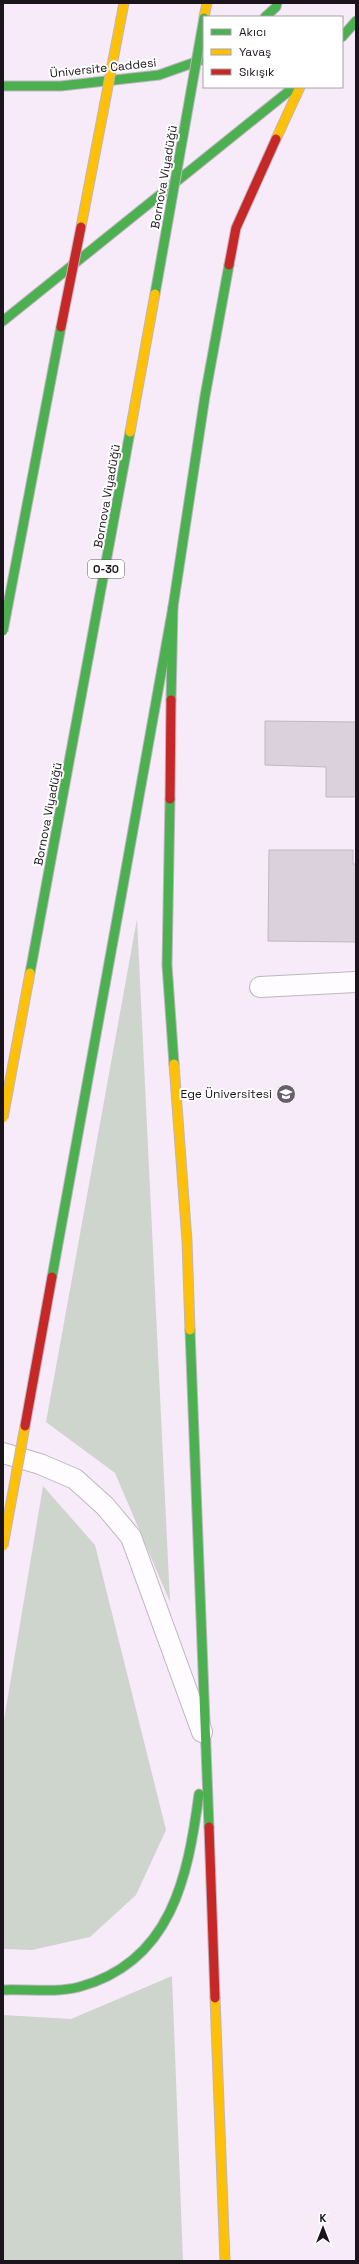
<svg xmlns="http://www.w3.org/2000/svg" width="359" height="2264" font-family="'Space Grotesk',sans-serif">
<rect width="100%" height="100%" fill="#f7ebf9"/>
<g fill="#ced5cc">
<polygon points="137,919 170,1602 115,1473 46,1422"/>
<polygon points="43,1486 95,1545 166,1830 136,1895 90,1937 32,1950 3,1949 3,1726"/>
<polygon points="172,1976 183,2261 3,2261 3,2015 71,2019"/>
</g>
<g fill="#dad1dc" stroke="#c0b7c2">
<polygon points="265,721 356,722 356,797 326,797 326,767 265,765"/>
<polygon points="269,850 353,850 353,864 356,864 356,942 268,941"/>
</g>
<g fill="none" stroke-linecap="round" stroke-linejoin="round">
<g stroke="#beb5c0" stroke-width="22">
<g id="lane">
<polyline points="260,987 356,982"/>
<polyline points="3,1453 40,1464 75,1479 105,1506 131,1537 202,1732"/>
</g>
</g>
<g stroke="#beb5c0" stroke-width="11">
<g id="fast">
<polyline points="265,17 276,7 277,3"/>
<polyline points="342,37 356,21"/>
<polyline points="3,86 61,86 159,75 204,59"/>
<polyline points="3,321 294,87"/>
<polyline points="171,700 173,607 205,396 229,265"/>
<polyline points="170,799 167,965 174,1064"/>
<polyline points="121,897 173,607"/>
<polyline points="190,1330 209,1827"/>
<path d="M3,1990C28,1989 55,1993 79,1987C172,1962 188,1876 199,1794"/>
</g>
</g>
<g stroke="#beb5c0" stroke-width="11">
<g id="slow">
<polyline points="204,17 207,3"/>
<polyline points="276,139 300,87"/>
<polyline points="174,1064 187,1241 190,1330"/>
<polyline points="215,1998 225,2261"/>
</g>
</g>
<g stroke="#beb5c0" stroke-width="11">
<g id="jam">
<polyline points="229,265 236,228 276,139"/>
<polyline points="170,799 171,700"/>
<polyline points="209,1827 215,1998"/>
</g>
</g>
<use href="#lane" stroke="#fefcfe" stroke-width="20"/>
<use href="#fast" stroke="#4caf50" stroke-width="9"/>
<use href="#slow" stroke="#ffc107" stroke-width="9"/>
<use href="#jam" stroke="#c62828" stroke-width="9"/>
<g stroke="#beb5c0" stroke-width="11" stroke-linecap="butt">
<g id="fast-bridge">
<polyline points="155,294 204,18"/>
<polyline points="3,631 61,327"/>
<polyline points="30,973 130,432"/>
<polyline points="52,1277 121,897"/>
</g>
</g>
<g stroke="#beb5c0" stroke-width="11" stroke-linecap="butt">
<g id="slow-bridge">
<polyline points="81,227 124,3"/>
<polyline points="130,432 155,294"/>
<polyline points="3,1118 30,973"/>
<polyline points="3,1546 25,1426"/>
</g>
</g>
<g stroke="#beb5c0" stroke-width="11" stroke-linecap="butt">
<g id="jam-bridge">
<polyline points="61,327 81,227"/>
<polyline points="25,1426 52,1277"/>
</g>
</g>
<use href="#fast-bridge" stroke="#4caf50" stroke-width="9"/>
<use href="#slow-bridge" stroke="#ffc107" stroke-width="9"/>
<use href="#jam-bridge" stroke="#c62828" stroke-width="9"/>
</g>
<defs>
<g id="university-disc" transform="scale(1)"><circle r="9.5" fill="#685f6a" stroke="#fff"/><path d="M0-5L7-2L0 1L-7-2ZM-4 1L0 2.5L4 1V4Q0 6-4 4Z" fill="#fff"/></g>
</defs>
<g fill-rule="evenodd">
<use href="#university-disc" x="286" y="1094"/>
</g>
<g text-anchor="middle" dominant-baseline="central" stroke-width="4" stroke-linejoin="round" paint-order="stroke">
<rect fill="#fff" stroke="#5f5a61" stroke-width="1" x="88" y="560" width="36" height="18" rx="3"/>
<g font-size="11" font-weight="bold" fill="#1b141d">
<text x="106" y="569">O-30</text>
</g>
<g font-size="12" fill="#1b141d" stroke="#fff">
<text transform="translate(103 68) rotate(-6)">Üniversite Caddesi</text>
<text transform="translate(164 177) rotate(-80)">Bornova Viyadüğü</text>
<text transform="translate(107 496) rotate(-80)">Bornova Viyadüğü</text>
<text transform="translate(48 814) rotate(-79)">Bornova Viyadüğü</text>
</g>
<g font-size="12" fill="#1b141d" stroke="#fff" text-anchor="end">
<text x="272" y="1094">Ege Üniversitesi</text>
</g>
</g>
<rect width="359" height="2264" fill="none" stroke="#1b141d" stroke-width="8"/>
<rect x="203" y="16" width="140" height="72" fill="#ffffff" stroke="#a4a1a5"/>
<rect x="211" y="29" width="20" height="6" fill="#4caf50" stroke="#a4a1a5"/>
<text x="239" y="36" font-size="12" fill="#1b141d">Akıcı</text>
<rect x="211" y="49" width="20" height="6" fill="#ffc107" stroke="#a4a1a5"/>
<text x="239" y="56" font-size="12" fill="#1b141d">Yavaş</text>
<rect x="211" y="69" width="20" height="6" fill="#c62828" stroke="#a4a1a5"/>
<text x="239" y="76" font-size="12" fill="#1b141d">Sıkışık</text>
<g transform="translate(323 2228)" stroke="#ffffff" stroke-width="3" paint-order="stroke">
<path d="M0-3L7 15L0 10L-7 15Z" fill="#1b141d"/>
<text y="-6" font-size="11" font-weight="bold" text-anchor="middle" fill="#1b141d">K</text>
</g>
</svg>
